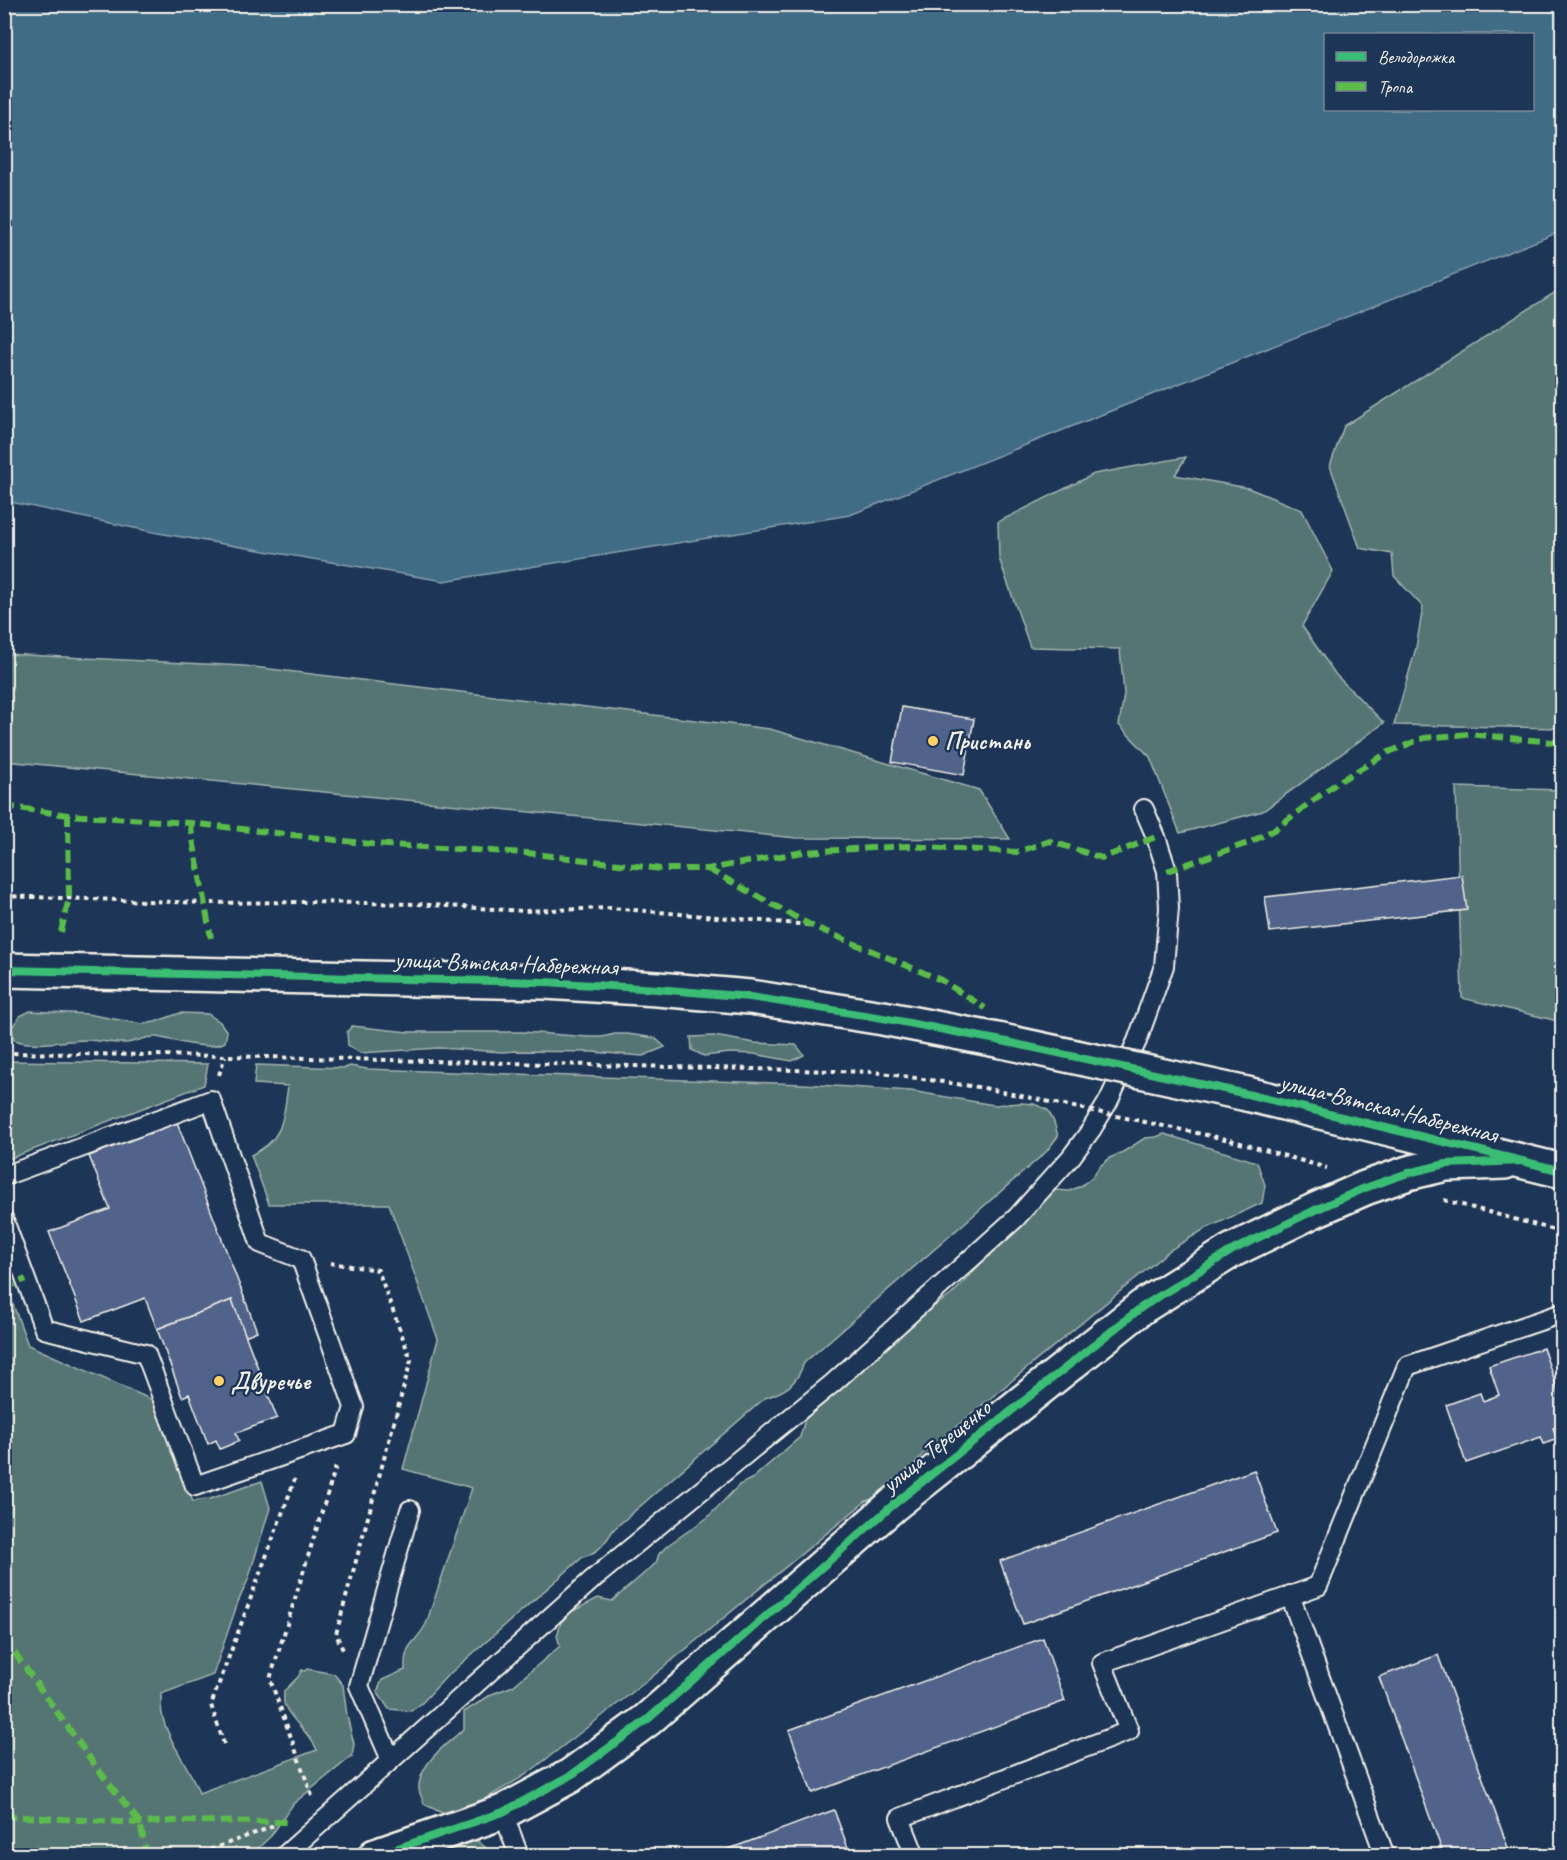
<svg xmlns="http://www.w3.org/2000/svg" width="1567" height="1860" font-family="Caveat,sans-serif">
<rect width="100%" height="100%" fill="#1d3557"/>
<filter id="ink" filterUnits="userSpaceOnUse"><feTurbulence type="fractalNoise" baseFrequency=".0167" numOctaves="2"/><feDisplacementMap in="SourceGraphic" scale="12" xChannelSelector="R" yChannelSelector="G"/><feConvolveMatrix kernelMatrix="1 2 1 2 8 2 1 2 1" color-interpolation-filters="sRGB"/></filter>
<g filter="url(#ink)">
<g fill="#557574" stroke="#a4b3ae" stroke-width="1.5">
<polygon points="1562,288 1562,728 1394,725 1416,648 1423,607 1394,576 1392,554 1360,548 1330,466 1344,426"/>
<polygon points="1186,457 1175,475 1248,488 1302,510 1333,571 1302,626 1336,675 1384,723 1263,811 1180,833 1150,757 1119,725 1124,694 1120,649 1030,647 999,558 998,522 1094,474"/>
<polygon points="5,654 244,666 770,729 979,790 1010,839 797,838 5,761"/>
<polygon points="1456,787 1562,790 1562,1022 1462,998"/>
<path d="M30,1011L87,1014L142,1024L155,1022L180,1013L208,1014L220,1022L227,1032L225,1042C207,1052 176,1040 156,1037C145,1036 135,1043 125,1043C112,1044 100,1040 87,1040C62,1040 38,1048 14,1040L12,1027L20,1016Z"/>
<polygon points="352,1026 408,1032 523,1032 589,1037 602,1037 615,1034 628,1034 655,1038 665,1047 643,1056 592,1052 516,1051 503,1052 439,1048 360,1053 348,1045 347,1032"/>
<polygon points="714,1036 755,1043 796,1045 804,1055 792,1061 754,1054 730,1053 704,1056 692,1050 691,1037"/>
<polygon points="5,1061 208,1064 204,1085 6,1160 4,1158"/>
<path d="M256,1065L345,1068L350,1066L367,1069L803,1084L911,1091L994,1105L1021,1103L1034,1104L1048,1110L1054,1122L1058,1136L1046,1152L804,1363C796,1385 786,1391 765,1398L614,1529C604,1544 601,1551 583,1557L446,1677L422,1703L411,1711L389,1709L377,1692L382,1680L405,1670C404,1641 415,1646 426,1624L472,1488L403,1469L438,1339L389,1204H269L251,1155C284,1140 283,1119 288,1086L254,1084Z"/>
<path d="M1164,1134L1257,1162L1265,1185L1262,1203L1203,1230L1170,1250L922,1455L899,1485L888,1494L866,1501L647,1681L527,1774L482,1801L455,1813L440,1812L424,1804C423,1800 420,1794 419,1790C417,1765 447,1743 464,1729V1712L492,1694L513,1686L560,1646L557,1636L561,1622L571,1612L598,1598L612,1601L656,1563L659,1554L668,1545L707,1518L739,1485L753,1478L800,1437L805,1419L814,1408L916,1319L951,1295L960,1286L1043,1196L1055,1190L1069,1191L1081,1186L1092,1177L1100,1166L1110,1158L1123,1152L1145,1138L1156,1137Z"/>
<path d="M5,1283L28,1345L155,1401L193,1502L198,1500L210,1499L262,1481L270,1508L248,1580L238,1602L213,1675L161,1694C161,1701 161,1708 162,1714C168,1743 190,1766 199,1793L317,1750C310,1733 293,1723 285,1706C283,1702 284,1696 284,1691L298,1677L302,1670L305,1671L307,1669L334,1674L343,1685L347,1716L354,1744L352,1756L293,1804L271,1836L251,1855H5Z"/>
<polygon points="475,1839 495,1855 375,1856"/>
</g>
<path fill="#406c86" stroke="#88a1ad" stroke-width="1.5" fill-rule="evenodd" d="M5,4L1562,5V231L850,515L444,581L158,533L5,501ZM1326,34H1532V110H1326Z"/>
<g fill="#51648b" stroke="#f4f1e8" stroke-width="1.5">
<polygon points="902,707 974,719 964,775 892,762"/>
<polygon points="1462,875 1467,910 1270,932 1265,897"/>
<polygon points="177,1122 257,1331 245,1336 232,1300 157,1329 145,1298 84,1321 49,1232 110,1209 89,1156"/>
<polygon points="232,1300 277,1418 236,1433 239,1441 220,1449 216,1440 208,1444 189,1394 182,1397 157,1329"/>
<polygon points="1543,1348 1562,1402 1562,1425 1553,1428 1557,1439 1544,1444 1541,1437 1466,1463 1446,1405 1480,1393 1483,1401 1499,1395 1489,1366"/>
<polygon points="1254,1470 1277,1533 1023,1624 1000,1561"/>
<polygon points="1043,1638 1065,1701 812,1793 789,1730"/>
<polygon points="1438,1655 1511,1856 1444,1856 1379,1677"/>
<polygon points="834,1810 851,1856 710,1856"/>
</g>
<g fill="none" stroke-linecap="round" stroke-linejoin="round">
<g stroke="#f4f1e8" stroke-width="22">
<g id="service">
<polyline points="4,1176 211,1100 260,1243 301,1259 354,1407 346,1434 195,1486 146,1354 44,1329 4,1220"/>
<polyline points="1290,1595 1385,1856"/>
<polyline points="391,1760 359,1686 410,1510"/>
<polyline points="503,1812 519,1856"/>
<polyline points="284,1856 593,1579 833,1383 1016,1218 1071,1157 1091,1130 1108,1102 1137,1041 1164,966 1169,908 1167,871 1156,837 1144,809"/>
<polyline points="915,1856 900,1818 1129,1731 1102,1663 1318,1586 1407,1366 1560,1314"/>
</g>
</g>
<g stroke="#f4f1e8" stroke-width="38">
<polyline id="minor" points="375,1856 503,1812 570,1776 647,1720 893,1505 1142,1307 1231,1251 1315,1210 1365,1188 1408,1173 1446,1164 1505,1162"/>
</g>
<g stroke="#f4f1e8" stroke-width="38">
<g id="tertiary">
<polyline points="4,970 545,982 657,989 750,997 883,1018 1002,1041"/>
<polyline points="1247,1094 1562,1171"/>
</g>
</g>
<g stroke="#f4f1e8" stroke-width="4" stroke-dasharray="4.5 4.5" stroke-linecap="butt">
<polyline points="4,896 204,903 308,902 417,904 523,911 611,908 810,925"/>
<polyline points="4,1053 225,1056 875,1072 984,1088"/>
<polyline points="219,1075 225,1056"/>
<polyline points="1230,1140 1327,1168"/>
<polyline points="1444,1200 1562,1232"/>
<polyline points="330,1263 378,1270 411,1360 336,1634 343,1650"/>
<polyline points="224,1744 211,1705 295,1479"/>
<polyline points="312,1796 270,1679 337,1463"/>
<polyline points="193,1856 277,1825"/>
</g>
<use href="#service" stroke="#1d3557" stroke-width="18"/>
<use href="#minor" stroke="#1d3557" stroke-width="33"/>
<use href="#tertiary" stroke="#1d3557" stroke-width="33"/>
<g stroke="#f4f1e8" stroke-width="38" stroke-linecap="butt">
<polyline id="tertiary-bridge" points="1002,1041 1247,1094"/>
</g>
<polyline stroke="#f4f1e8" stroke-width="4" stroke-dasharray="4.5 4.5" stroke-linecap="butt" points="984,1088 1230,1140"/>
<use href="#tertiary-bridge" stroke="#1d3557" stroke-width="33"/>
<g stroke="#5cbc4b" stroke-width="6" stroke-dasharray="12 6" stroke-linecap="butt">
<polyline points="4,806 68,815 190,823 371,844 527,853 661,869 708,869 803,852 906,846 1017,852 1050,841 1102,858 1156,837"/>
<polyline points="190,823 211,938"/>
<polyline points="708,869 810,925 941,980 985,1008"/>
<polyline points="1167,871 1251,842 1275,829 1338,782 1389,752 1424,738 1469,734 1562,743"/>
<polyline points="61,932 69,898 68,815"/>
<polyline points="4,1289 26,1279"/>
<polyline points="4,1638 97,1768 140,1823 147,1856"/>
<polyline points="4,1816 140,1823 174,1821 287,1822"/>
</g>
<g stroke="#1d3557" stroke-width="11">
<g id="cycleway">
<polyline points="4,970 545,982 657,989 750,997 883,1018 1002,1041 1247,1094 1522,1161"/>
<polyline points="375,1856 503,1812 570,1776 647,1720 893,1505 1142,1307 1231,1251 1315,1210 1365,1188 1408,1173 1446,1164 1522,1161 1562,1171"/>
</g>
</g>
<use href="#cycleway" stroke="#3abd76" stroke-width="8"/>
</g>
</g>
<g fill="#ffd166" stroke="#1d3557" stroke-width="2">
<circle cx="933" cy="741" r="6"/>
<circle cx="219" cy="1381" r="6"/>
</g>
<g text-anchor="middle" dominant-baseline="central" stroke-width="5" stroke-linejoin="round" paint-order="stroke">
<g font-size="24" font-weight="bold" fill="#f4f1e8" stroke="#1d3557" text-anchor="start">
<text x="945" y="741">Пристань</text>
<text x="231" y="1381">Двуречье</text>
</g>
<g font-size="24" fill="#f4f1e8" stroke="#1d3557">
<text transform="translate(506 963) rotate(2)">улица Вятская Набережная</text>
<text transform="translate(1389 1108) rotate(14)">улица Вятская Набережная</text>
<text transform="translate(936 1446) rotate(-39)">улица Терещенко</text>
</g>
</g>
<rect width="1567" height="1860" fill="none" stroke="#1d3557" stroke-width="24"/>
<rect x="12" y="12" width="1543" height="1836" fill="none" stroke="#f4f1e8" stroke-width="2" filter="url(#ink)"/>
<rect x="1324" y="33" width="210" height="78" fill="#1d3557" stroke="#738091" stroke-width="1.5"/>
<rect x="1336" y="52" width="30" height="9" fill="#3abd76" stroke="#738091" stroke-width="1.5"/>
<text x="1378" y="63" font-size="18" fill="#f4f1e8">Велодорожка</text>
<rect x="1336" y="82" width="30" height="9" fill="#5cbc4b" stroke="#738091" stroke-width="1.5"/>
<text x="1378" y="93" font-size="18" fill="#f4f1e8">Тропа</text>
</svg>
